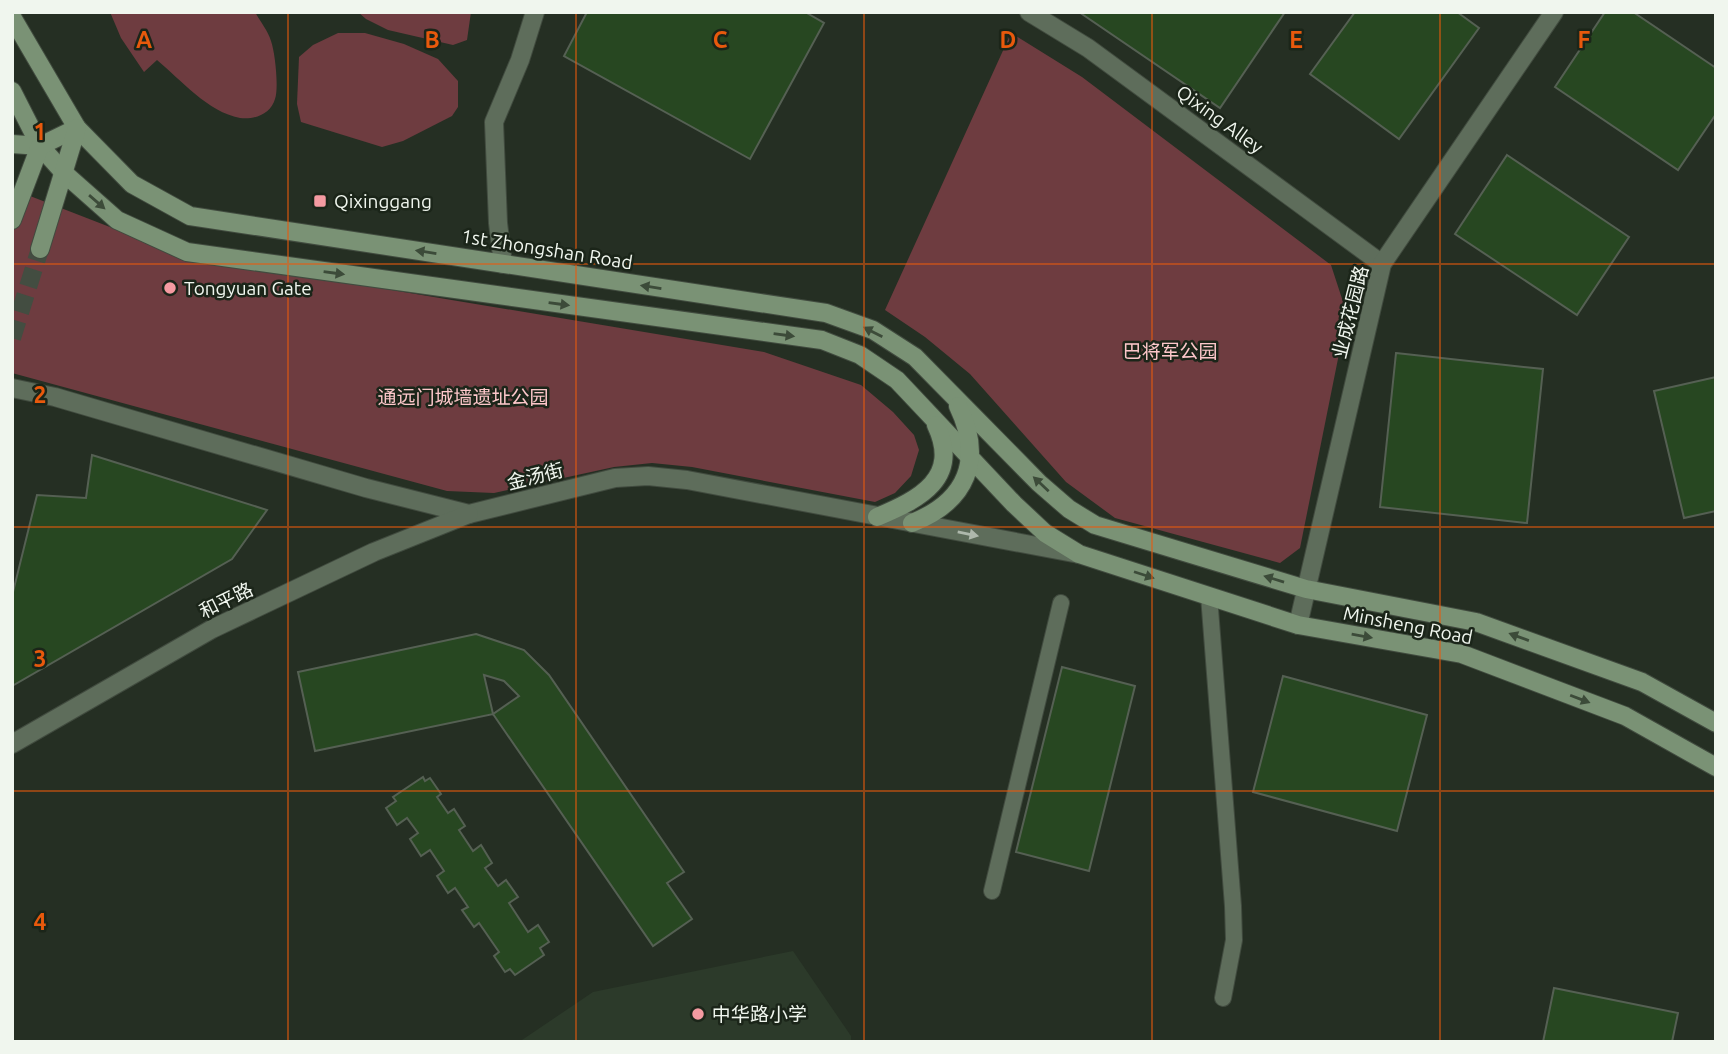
<svg xmlns="http://www.w3.org/2000/svg" width="1728" height="1054" font-family="Ubuntu,'Noto Sans SC',sans-serif">
<rect width="100%" height="100%" fill="#252f23"/>
<polygon fill="#2c3a2a" points="793,951 851,1036 851,1042 519,1042 593,992"/>
<g fill="#6e3c40">
<path d="M110,12H255C260,21 268,31 271,41C275,52 279,88 275,99C271,114 254,120 240,118C208,112 181,80 157,60L144,72L121,38Z"/>
<polygon points="358,12 471,12 467,40 453,45 388,30 366,19"/>
<polygon points="338,33 365,33 404,44 438,59 458,81 458,107 452,116 403,141 382,147 301,122 297,104 299,57 313,45"/>
<polygon points="1011,33 1082,77 1331,265 1347,314 1300,548 1280,563 1115,518 1066,482 970,374 925,337 885,310"/>
<polygon points="12,189 182,255 764,352 861,385 893,412 914,435 919,450 911,476 895,493 875,502 692,467 652,463 614,467 494,493 447,491 12,373"/>
</g>
<g fill="#274721" stroke="#556053" stroke-width="2" fill-rule="evenodd">
<polygon points="587,12 805,12 824,23 750,159 564,56"/>
<polygon points="1079,12 1285,12 1220,108"/>
<polygon points="1355,12 1457,12 1479,28 1399,139 1310,74"/>
<polygon points="1605,12 1633,12 1716,68 1716,114 1678,170 1555,87"/>
<polygon points="1507,155 1629,237 1577,315 1455,234"/>
<polygon points="1396,353 1543,369 1527,523 1380,507"/>
<polygon points="1716,377 1716,511 1684,518 1654,391"/>
<polygon points="92,455 267,510 232,559 12,686 12,596 37,495 86,498"/>
<path d="M476,634L524,650L549,675L684,872L667,883L692,919L653,946L493,714L315,751L298,672ZM484,675L504,681L519,696L493,714Z"/>
<polygon points="1062,667 1135,686 1089,871 1016,852"/>
<polygon points="1283,676 1427,715 1397,831 1253,792"/>
<polygon points="423,777 425,781 430,778 441,794 437,797 448,813 454,809 465,826 459,830 473,851 481,845 492,863 485,868 498,886 506,880 518,897 509,903 528,932 538,925 549,942 540,948 544,955 515,975 510,969 505,972 494,956 499,952 479,923 474,927 462,910 468,907 455,888 448,893 437,876 444,871 430,850 421,856 410,839 418,833 407,818 397,825 386,808 396,801 393,797"/>
<polygon points="1554,988 1678,1013 1672,1042 1543,1042"/>
</g>
<g fill="none" stroke-linecap="round" stroke-linejoin="round">
<polyline stroke="#434d41" stroke-width="18" stroke-dasharray="18 9" stroke-linecap="butt" points="12,338 40,249"/>
<g stroke="#414b3f" stroke-width="18">
<g id="lane">
<polyline points="1209,596 1233,906 1234,940 1223,998"/>
<polyline points="992,891 1061,603"/>
</g>
</g>
<g stroke="#414b3f" stroke-width="20">
<g id="street">
<polyline points="1029,12 1088,48 1382,264"/>
<polyline points="503,264 498,223 494,122 520,60 535,12"/>
<polyline points="12,388 55,397 366,488 469,514 615,478 648,476 687,480 1079,554"/>
<polyline points="1298,625 1382,264 1554,12"/>
<polyline points="12,744 212,629 374,552 469,514"/>
</g>
</g>
<g stroke="#414b3f" stroke-width="20">
<g id="secondary">
<polyline points="12,17 77,128 132,184 190,216 826,313 873,330 915,357 1039,483 1069,509 1095,525 1306,589 1476,622 1642,682 1716,723"/>
<polyline points="12,91 40,146 65,174 117,220 187,252 822,340 860,355 897,380 1014,504 1045,533 1079,554 1298,625 1462,654 1625,716 1716,767"/>
<polyline points="12,144 40,146"/>
<polyline points="12,220 40,146 77,128"/>
<polyline points="40,249 77,128"/>
<path d="M877,517C920,499 961,478 936,425"/>
<path d="M912,523C967,501 984,460 958,406"/>
</g>
</g>
<use href="#lane" stroke="#5e6d5b" stroke-width="16"/>
<use href="#street" stroke="#5e6d5b" stroke-width="18"/>
<use href="#secondary" stroke="#7a9275" stroke-width="18"/>
</g>
<defs><path id="oneway-solid" d="M-6-.8H1V-3.2L6.5 0L1 3.2V.8H-6Z" transform="scale(1.75)"/></defs>
<g fill="#3c4b39">
<use href="#oneway-solid" transform="translate(97 202) rotate(41)"/>
<use href="#oneway-solid" transform="translate(426 252) rotate(-171)"/>
<use href="#oneway-solid" transform="translate(334 273) rotate(8)"/>
<use href="#oneway-solid" transform="translate(651 287) rotate(-171)"/>
<use href="#oneway-solid" transform="translate(559 304) rotate(8)"/>
<use href="#oneway-solid" transform="translate(873 332) rotate(-153)"/>
<use href="#oneway-solid" transform="translate(784 335) rotate(8)"/>
<use href="#oneway-solid" transform="translate(1041 484) rotate(-137)"/>
<use href="#oneway-solid" transform="translate(1144 575) rotate(18)"/>
<use href="#oneway-solid" transform="translate(1274 579) rotate(-163)"/>
<use href="#oneway-solid" transform="translate(1362 636) rotate(10)"/>
<use href="#oneway-solid" transform="translate(1519 637) rotate(-160)"/>
<use href="#oneway-solid" transform="translate(1580 699) rotate(21)"/>
</g>
<use fill="#aeb8ac" href="#oneway-solid" transform="translate(968 534) rotate(11)"/>
<path fill="none" stroke="#e8590c" stroke-width="2" stroke-opacity="0.55" d="M288,12V1042M576,12V1042M864,12V1042M1152,12V1042M1440,12V1042M12,264H1716M12,527H1716M12,791H1716"/>
<g fill="#f49aa1" stroke="#1b2519" stroke-width="2.5">
<rect x="313" y="194" width="14" height="14" rx="3.5"/>
<circle cx="170" cy="288" r="7"/>
<circle cx="698" cy="1014" r="7"/>
</g>
<g text-anchor="middle" dominant-baseline="central" stroke-width="5" stroke-linejoin="round" paint-order="stroke">
<g font-size="19" fill="#f0f6ee" stroke="#1b2519">
<text transform="translate(1220 119) rotate(36)">Qixing Alley</text>
<text transform="translate(547 249) rotate(9)">1st Zhongshan Road</text>
<text transform="translate(1350 312) rotate(-76)">业成花园路</text>
<text transform="translate(535 476) rotate(-14)">金汤街</text>
<text transform="translate(226 600) rotate(-26)">和平路</text>
<text transform="translate(1408 625) rotate(11)">Minsheng Road</text>
</g>
<g font-size="19" fill="#f0f6ee" stroke="#1b2519" text-anchor="start">
<text x="334" y="201">Qixinggang</text>
<text x="184" y="288">Tongyuan Gate</text>
<text x="712" y="1014">中华路小学</text>
</g>
<g font-size="19" fill="#fdc7ca" stroke="#1b2519">
<text x="1170" y="351">巴将军公园</text>
<text x="463" y="397">通远门城墙遗址公园</text>
</g>
</g>
<g font-size="23" text-anchor="middle" font-weight="bold" fill="#e8590c" stroke="#1b2519" stroke-width="5" stroke-linejoin="round" paint-order="stroke">
<text x="144" y="48">A</text>
<text x="432" y="48">B</text>
<text x="720" y="48">C</text>
<text x="1008" y="48">D</text>
<text x="1296" y="48">E</text>
<text x="1584" y="48">F</text>
<text x="40" y="140">1</text>
<text x="40" y="403">2</text>
<text x="40" y="667">3</text>
<text x="40" y="930">4</text>
</g>
<rect width="1728" height="1054" fill="none" stroke="#f0f6ee" stroke-width="28"/>
</svg>
